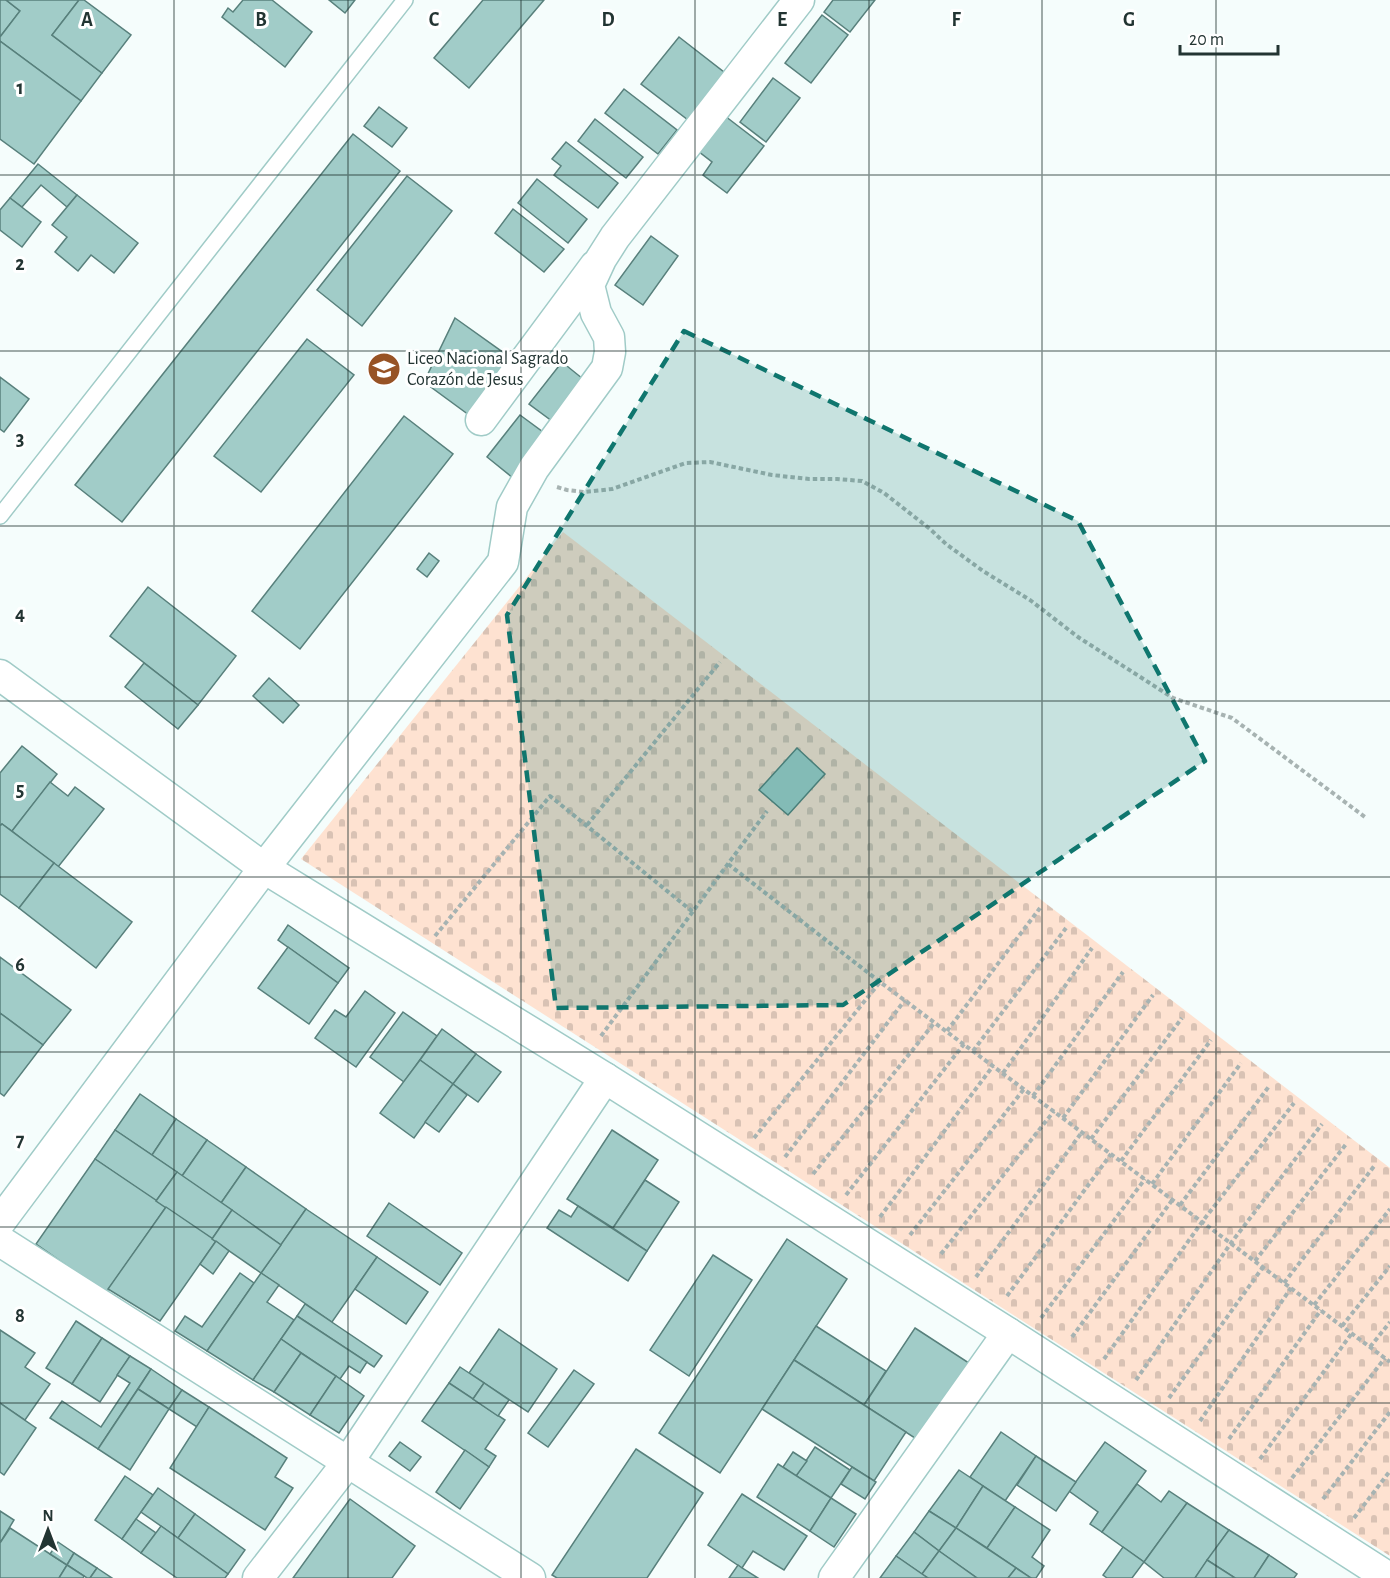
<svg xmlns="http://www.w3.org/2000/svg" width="1390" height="1578" font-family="'Alegreya Sans',sans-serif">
<defs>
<pattern id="cemetery-stones" width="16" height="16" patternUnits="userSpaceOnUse" patternTransform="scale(1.5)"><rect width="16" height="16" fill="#fee2d1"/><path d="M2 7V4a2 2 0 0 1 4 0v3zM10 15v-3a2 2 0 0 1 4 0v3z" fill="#d9c2b4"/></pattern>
</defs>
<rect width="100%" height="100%" fill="#f5fdfc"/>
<polygon fill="url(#cemetery-stones)" points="563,532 1390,1168 1390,1556 301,859"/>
<g fill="#a1ccc8" stroke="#58807c" stroke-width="1.5">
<polygon points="0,0 6,0 20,11 0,37"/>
<polygon points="6,0 79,0 52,35 102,73 81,101 0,41 0,37 20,11"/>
<polygon points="79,0 84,0 131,35 102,73 52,35"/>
<polygon points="243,0 272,0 312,32 285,67 222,17 228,8 233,12"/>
<polygon points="329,0 355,0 345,13"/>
<polygon points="483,0 544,0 469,88 434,58"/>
<polygon points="833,0 875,0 850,32 824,12"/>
<polygon points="822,15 848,35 811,83 785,63"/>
<polygon points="679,37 729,76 692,123 641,84"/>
<polygon points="0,41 81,101 34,164 0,139"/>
<polygon points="773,78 800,98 766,142 740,122"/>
<polygon points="624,89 677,130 658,154 605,113"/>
<polygon points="379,107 407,128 392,147 364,126"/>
<polygon points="725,116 764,146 727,193 703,175 712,162 698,151"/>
<polygon points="595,119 643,157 626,178 578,141"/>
<polygon points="353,134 400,171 122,522 75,485"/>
<polygon points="566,142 618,183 598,208 554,175 561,166 552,159"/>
<polygon points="38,164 77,195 67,207 41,185 22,207 10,198"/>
<polygon points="407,176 452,211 362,326 317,290"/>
<polygon points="537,179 587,219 568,243 518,203"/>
<polygon points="77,195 138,243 114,273 91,255 78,271 55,252 67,237 52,225"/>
<polygon points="10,198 41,222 22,247 0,230 0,210"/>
<polygon points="513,209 564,249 544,272 495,233"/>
<polygon points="651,236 678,256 643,305 615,285"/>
<polygon points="455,318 511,358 469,415 424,382"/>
<polygon points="307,339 354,375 261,492 214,456"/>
<polygon points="562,362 588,383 556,424 529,404"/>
<polygon points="0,377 29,399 4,432 0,429"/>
<polygon points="520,415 547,435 513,478 487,457"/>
<polygon points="404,416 453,454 300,649 252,611"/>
<polygon points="429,553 439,561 427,577 417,569"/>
<polygon points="148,587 236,656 198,705 110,636"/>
<polygon points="144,663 198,705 178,729 125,687"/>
<polygon points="269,678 299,705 283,723 253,696"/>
<polygon points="22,746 57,774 12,831 2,824 0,826 0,773"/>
<polygon points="797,748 825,774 788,815 759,790"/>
<polygon points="50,782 68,796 75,787 104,809 58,867 12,831"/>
<polygon points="2,824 54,863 19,908 0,894 0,826"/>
<polygon points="54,863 132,922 96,968 19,908"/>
<polygon points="288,925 349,968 338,983 278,940"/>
<polygon points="288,947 338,983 309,1024 258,988"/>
<polygon points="0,957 71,1010 43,1045 0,1013"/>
<polygon points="365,991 395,1013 356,1067 315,1038 335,1010 346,1017"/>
<polygon points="403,1012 437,1036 404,1082 370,1057"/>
<polygon points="0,1013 43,1045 4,1096 0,1093"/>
<polygon points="442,1029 476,1054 453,1084 420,1060"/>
<polygon points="476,1054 501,1072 478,1102 453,1084"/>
<polygon points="420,1060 453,1084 414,1138 380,1113"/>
<polygon points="453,1084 467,1095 439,1132 425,1122"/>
<polygon points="140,1094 176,1119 152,1155 115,1130"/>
<polygon points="176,1119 207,1140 182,1176 152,1155"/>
<polygon points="115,1130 177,1172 156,1201 95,1159"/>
<polygon points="612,1130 658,1160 613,1228 567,1199"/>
<polygon points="207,1140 246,1167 221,1203 182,1176"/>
<polygon points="95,1159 166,1207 106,1293 36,1244"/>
<polygon points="246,1167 306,1209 281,1245 221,1203"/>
<polygon points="177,1172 232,1210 212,1239 156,1201"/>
<polygon points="645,1180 679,1202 647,1251 613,1228"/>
<polygon points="389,1203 462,1253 440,1285 367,1236"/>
<polygon points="578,1206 647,1251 628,1281 547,1228 559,1210 571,1217"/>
<polygon points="166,1207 216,1241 160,1321 108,1289"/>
<polygon points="306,1209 377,1257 332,1322 261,1273"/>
<polygon points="232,1210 281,1245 261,1273 212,1239"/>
<polygon points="787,1239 847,1279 720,1473 659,1433"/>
<polygon points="216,1241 229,1251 213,1274 200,1264"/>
<polygon points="713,1255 752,1280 689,1376 650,1350"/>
<polygon points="377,1257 428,1292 406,1324 355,1289"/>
<polygon points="240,1273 254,1283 207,1351 175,1331 185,1316 202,1327"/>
<polygon points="261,1273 279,1285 267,1302 294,1320 253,1380 207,1351"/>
<polygon points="305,1304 382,1356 374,1367 297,1316"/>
<polygon points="297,1316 367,1362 360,1373 349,1366 340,1379 281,1339"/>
<polygon points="76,1321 102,1338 72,1384 46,1368"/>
<polygon points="816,1326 886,1371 864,1405 794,1360"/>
<polygon points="915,1328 972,1365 921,1442 864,1405"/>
<polygon points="499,1329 557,1369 528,1412 469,1373"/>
<polygon points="0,1330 35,1353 25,1367 50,1384 25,1420 0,1403"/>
<polygon points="102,1338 130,1356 100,1402 72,1384"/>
<polygon points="281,1339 301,1353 274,1392 253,1380"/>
<polygon points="301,1353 336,1376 310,1415 274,1392"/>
<polygon points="130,1356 151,1369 98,1449 50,1418 62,1401 101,1427 130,1383 117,1375"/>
<polygon points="794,1360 906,1432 874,1481 762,1409"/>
<polygon points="460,1367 484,1383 473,1399 449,1383"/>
<polygon points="151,1369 182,1390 169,1409 138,1389"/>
<polygon points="574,1370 594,1384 548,1447 528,1433"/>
<polygon points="336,1376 364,1396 339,1433 310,1415"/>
<polygon points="449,1383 505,1420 485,1449 496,1456 489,1467 422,1421"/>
<polygon points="484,1383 509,1400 498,1416 473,1399"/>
<polygon points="138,1389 169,1409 130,1470 98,1449"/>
<polygon points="182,1390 209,1407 197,1427 169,1409"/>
<polygon points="0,1403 36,1428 4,1475 0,1472"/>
<polygon points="209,1407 287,1458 275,1477 293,1488 265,1530 170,1468"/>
<polygon points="1001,1432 1036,1456 1005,1501 970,1477"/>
<polygon points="400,1442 421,1457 410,1471 389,1456"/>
<polygon points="1105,1442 1146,1471 1102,1532 1090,1524 1098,1512 1069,1491"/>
<polygon points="815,1447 850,1470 831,1498 796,1476"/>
<polygon points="636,1449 703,1493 647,1578 557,1578 552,1575"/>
<polygon points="465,1450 489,1467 460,1509 436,1492"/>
<polygon points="793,1452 807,1461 796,1476 783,1467"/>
<polygon points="1036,1456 1076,1482 1056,1511 1017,1485"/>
<polygon points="778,1464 831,1498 810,1531 757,1497"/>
<polygon points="852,1467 876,1482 865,1499 841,1484"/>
<polygon points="959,1470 983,1486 956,1528 929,1511"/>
<polygon points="125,1476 153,1495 122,1539 95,1520"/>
<polygon points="1137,1484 1161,1502 1169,1491 1187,1503 1144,1562 1102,1532"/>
<polygon points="983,1486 1015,1507 987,1548 956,1528"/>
<polygon points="158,1488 195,1514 178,1538 141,1512"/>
<polygon points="742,1494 807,1536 784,1570 753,1551 742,1568 708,1545"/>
<polygon points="831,1498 856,1514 834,1547 810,1531"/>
<polygon points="350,1499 415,1546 392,1578 293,1578"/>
<polygon points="1187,1503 1229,1530 1195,1578 1164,1578 1144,1562"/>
<polygon points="1015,1507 1050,1530 1032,1557 1044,1566 1036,1578 1031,1578 987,1548"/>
<polygon points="0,1511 14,1520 0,1543"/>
<polygon points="929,1511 956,1528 939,1551 914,1532"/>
<polygon points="195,1514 245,1550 228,1574 178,1538"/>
<polygon points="136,1519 156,1533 141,1553 122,1539"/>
<polygon points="161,1526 228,1574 225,1578 177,1578 141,1553"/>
<polygon points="10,1528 67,1565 59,1578 0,1578 0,1543"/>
<polygon points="956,1528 1016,1568 1008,1578 977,1578 939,1551"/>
<polygon points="1229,1530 1269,1555 1254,1578 1235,1578 1207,1560"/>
<polygon points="914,1532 939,1551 922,1574 896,1556"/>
<polygon points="58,1542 74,1553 67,1565 50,1554"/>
<polygon points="1123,1547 1144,1562 1132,1578 1107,1578 1103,1575"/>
<polygon points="939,1551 977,1578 928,1578 922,1574"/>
<polygon points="74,1553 97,1568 90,1578 87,1578 67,1565"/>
<polygon points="1269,1555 1297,1574 1294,1578 1254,1578"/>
<polygon points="896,1556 922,1574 928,1578 880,1578"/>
<polygon points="1207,1560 1235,1578 1195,1578"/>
<polygon points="67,1565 84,1576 83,1578 59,1578"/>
<polygon points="738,1565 742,1568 758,1578 729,1578"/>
<polygon points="97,1568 112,1578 90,1578"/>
<polygon points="1016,1568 1031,1578 1008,1578"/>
</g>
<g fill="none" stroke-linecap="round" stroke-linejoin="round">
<g stroke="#a0cbc7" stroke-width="18">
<polyline id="service" points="0,516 405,0"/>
</g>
<g stroke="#a0cbc7" stroke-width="33">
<g id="minor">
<polyline points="481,420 595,266"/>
<polyline points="0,675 264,868 605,1078 1008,1333 1389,1578"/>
<polyline points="0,1222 264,868 503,562 512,507 534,468 607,368 610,352 609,337 596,313 589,285 601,259 615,237 799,0"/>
<polyline points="0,1241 530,1578"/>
<polyline points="258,1578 348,1462 605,1078"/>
<polyline points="834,1578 1008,1333"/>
</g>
</g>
<g stroke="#a7b3b2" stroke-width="4" stroke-dasharray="4.5 3" stroke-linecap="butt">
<polyline points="557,487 567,490 584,492 612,489 686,463 710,462 772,475 809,479 837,479 862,481 884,493 930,529 946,544 983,571 1030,600 1078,637 1173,698 1232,718 1365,817"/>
<polyline points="587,825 720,662"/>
<polyline points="728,864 880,982 1390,1362"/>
<polyline points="435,936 550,796 693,912"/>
<polyline points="947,1031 1040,908"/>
<polyline points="601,1036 767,811"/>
<polyline points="973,1051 1066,928"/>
<polyline points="1003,1073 1092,948"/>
<polyline points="1033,1096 1123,972"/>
<polyline points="1063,1118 1153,995"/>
<polyline points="754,1138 880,982"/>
<polyline points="1091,1139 1182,1018"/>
<polyline points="785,1157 905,1000"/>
<polyline points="1121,1161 1211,1040"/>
<polyline points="813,1174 935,1022"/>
<polyline points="1152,1184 1241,1063"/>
<polyline points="846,1195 964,1044"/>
<polyline points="1180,1205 1270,1085"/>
<polyline points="880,1217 993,1066"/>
<polyline points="910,1235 1024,1089"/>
<polyline points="941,1254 1054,1111"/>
<polyline points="1255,1261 1347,1143"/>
<polyline points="976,1277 1082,1132"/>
<polyline points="1284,1283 1375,1165"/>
<polyline points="1007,1296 1111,1154"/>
<polyline points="1314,1305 1390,1209"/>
<polyline points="1041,1318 1145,1179"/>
<polyline points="1342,1326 1390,1266"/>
<polyline points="1072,1337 1173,1199"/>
<polyline points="1370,1347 1390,1322"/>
<polyline points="1104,1359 1202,1222 1294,1103"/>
<polyline points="1136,1380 1231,1243 1322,1124"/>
<polyline points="1169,1398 1263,1267"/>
<polyline points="1200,1421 1291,1288"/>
<polyline points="1229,1439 1321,1310"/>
<polyline points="1260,1459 1352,1333"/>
<polyline points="1292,1478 1385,1358"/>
<polyline points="1323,1499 1390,1412"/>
<polyline points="1354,1518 1390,1471"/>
</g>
<use href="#service" stroke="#fff" stroke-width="15"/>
<use href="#minor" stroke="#fff" stroke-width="30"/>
</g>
<path fill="#0f766e" fill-opacity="0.2" stroke="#0f766e" stroke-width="4.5" stroke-dasharray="12 8" stroke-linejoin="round" d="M684,331L1078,521L1205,761L843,1005L556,1008L507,615Z"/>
<path fill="none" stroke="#223432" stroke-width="1.5" stroke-opacity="0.55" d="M174,0V1578M348,0V1578M521,0V1578M695,0V1578M869,0V1578M1042,0V1578M1216,0V1578M0,175H1390M0,351H1390M0,526H1390M0,701H1390M0,877H1390M0,1052H1390M0,1227H1390M0,1403H1390"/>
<defs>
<g id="school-disc" transform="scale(1.725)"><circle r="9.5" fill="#975325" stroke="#fff"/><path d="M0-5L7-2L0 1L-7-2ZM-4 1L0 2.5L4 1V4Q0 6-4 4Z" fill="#fff"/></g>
</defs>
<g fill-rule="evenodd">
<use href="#school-disc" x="384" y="369"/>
</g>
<g text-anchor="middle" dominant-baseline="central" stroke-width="6" stroke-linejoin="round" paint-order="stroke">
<g font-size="18" fill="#223432" stroke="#fff" text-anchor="start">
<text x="407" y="359">Liceo Nacional Sagrado<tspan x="407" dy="21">Corazón de Jesus</tspan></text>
</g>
</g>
<g font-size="20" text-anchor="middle" font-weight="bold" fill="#223432" stroke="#fff" stroke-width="6" stroke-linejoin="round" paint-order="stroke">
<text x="87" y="26">A</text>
<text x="261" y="26">B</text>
<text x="434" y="26">C</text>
<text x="608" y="26">D</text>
<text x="782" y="26">E</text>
<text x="956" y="26">F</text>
<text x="1129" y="26">G</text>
<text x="20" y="94">1</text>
<text x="20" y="270">2</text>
<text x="20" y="445">3</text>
<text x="20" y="620">4</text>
<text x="20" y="796">5</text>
<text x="20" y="971">6</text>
<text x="20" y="1146">7</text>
<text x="20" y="1322">8</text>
</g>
<g transform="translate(48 1530)" stroke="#ffffff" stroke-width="4.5" paint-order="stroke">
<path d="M0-4.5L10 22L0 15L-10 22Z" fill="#223432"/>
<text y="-9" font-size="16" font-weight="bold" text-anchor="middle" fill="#223432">N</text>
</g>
<path d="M1180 45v9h98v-9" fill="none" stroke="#223432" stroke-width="3"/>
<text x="1189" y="45" font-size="18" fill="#223432" stroke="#ffffff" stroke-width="4.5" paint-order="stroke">20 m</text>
</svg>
